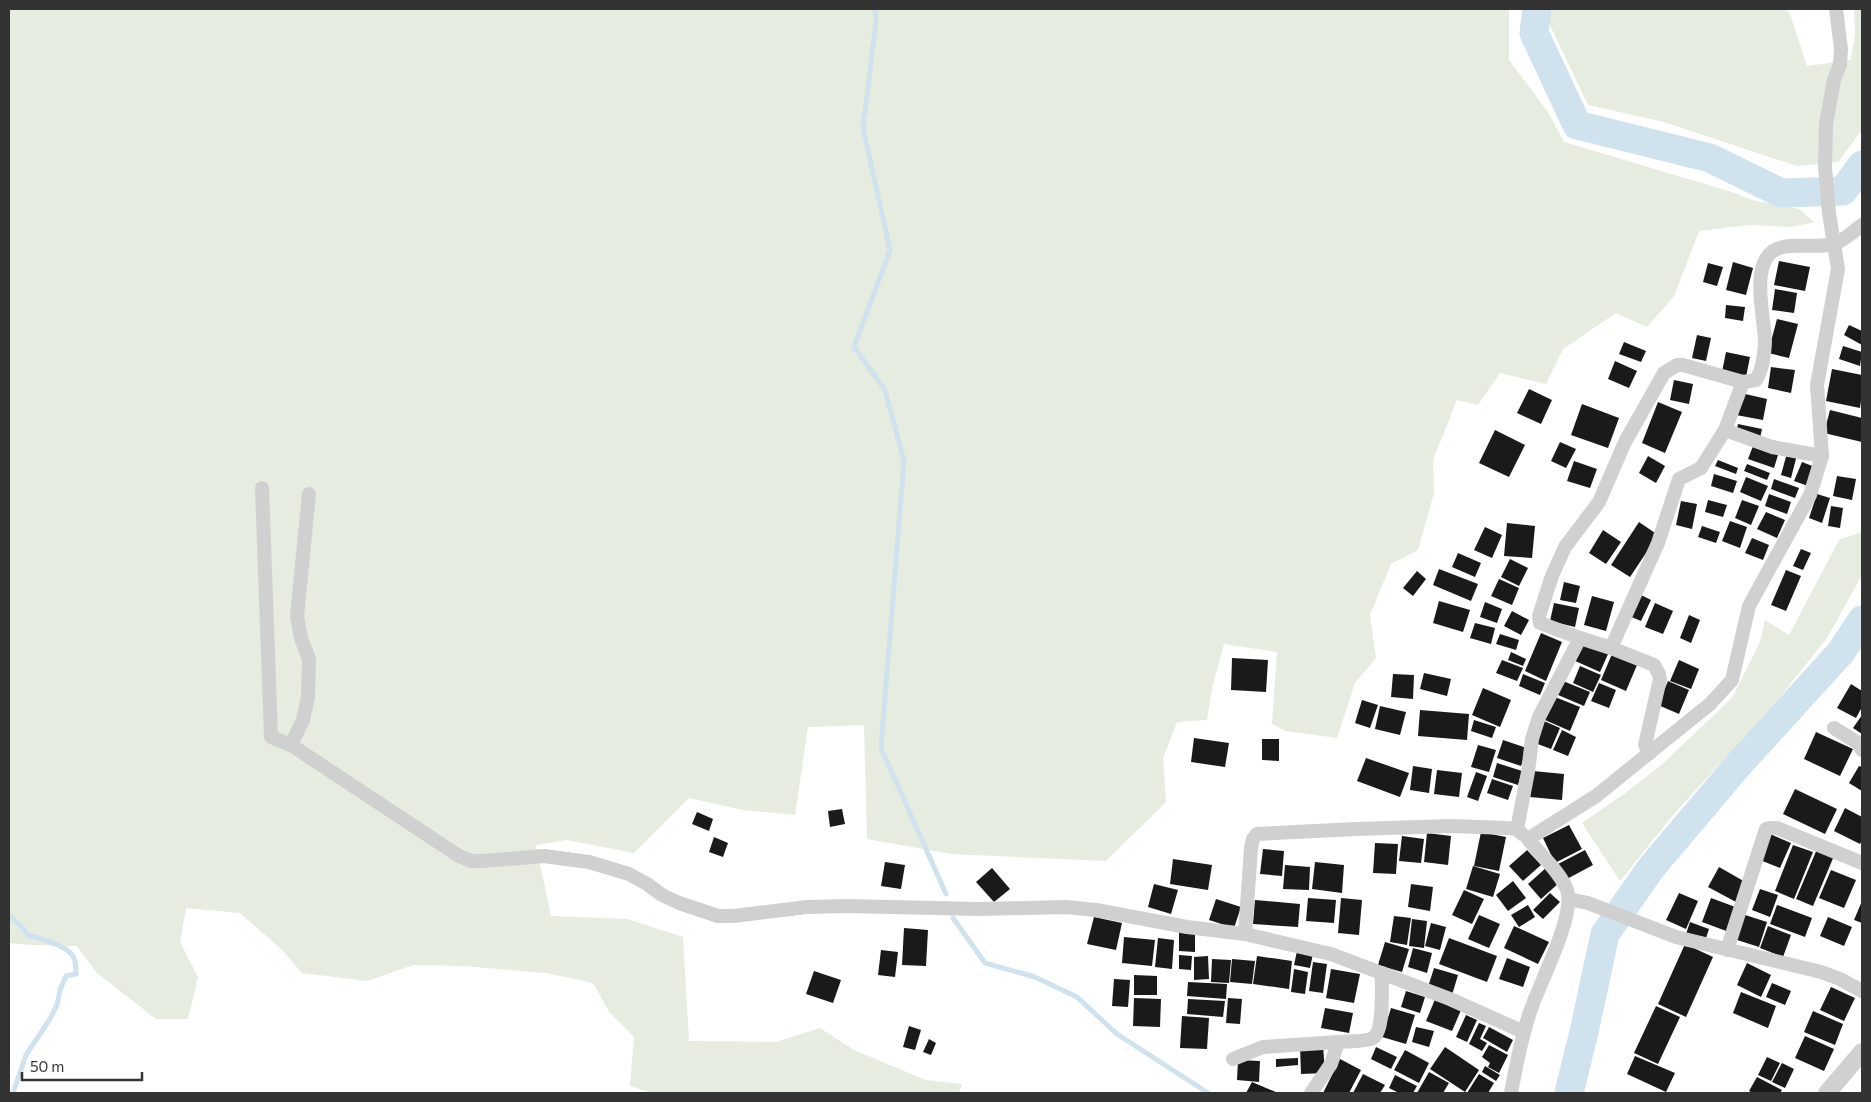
<svg xmlns="http://www.w3.org/2000/svg" width="1871" height="1102" font-family="Commissioner,sans-serif">
<rect width="100%" height="100%" fill="#fff"/>
<g fill="#e6ecdf">
<polygon points="9,9 1509,9 1509,60 1548,112 1564,142 1732,192 1752,200 1799,209 1814,222 1791,227 1750,225 1699,231 1674,296 1647,327 1616,313 1563,349 1546,384 1500,373 1478,405 1457,400 1433,460 1434,493 1418,550 1391,564 1370,615 1376,658 1355,683 1337,738 1286,731 1272,724 1277,652 1224,644 1212,688 1207,720 1177,722 1163,758 1166,802 1106,861 951,854 867,839 864,725 808,727 795,815 743,810 689,798 634,853 567,840 536,845 551,916 627,919 683,937 689,1041 776,1042 820,1028 854,1050 926,1080 962,1084 959,1093 651,1093 630,1086 634,1037 609,1012 593,983 546,973 464,966 413,965 367,981 302,973 282,950 240,913 186,908 180,942 198,977 188,1019 156,1019 97,973 77,946 32,945 9,943"/>
<polygon points="1552,9 1781,9 1789,11 1807,66 1851,60 1855,34 1854,9 1862,9 1862,130 1838,162 1797,166 1664,122 1588,105 1548,21"/>
<polygon points="1862,532 1862,575 1827,638 1776,702 1673,815 1620,881 1582,823 1624,794 1659,767 1732,698 1760,642 1765,620 1789,635 1839,540"/>
</g>
<g fill="none" stroke-linecap="round" stroke-linejoin="round">
<g stroke="#cfe2ee" stroke-width="5">
<polyline points="875,9 876,21 863,128 890,250 854,347 885,390 904,461 881,748 946,894"/>
<path d="M9,915L24,929L28,935C41,939 68,945 74,958C76,963 76,970 76,974L66,976L60,990L57,1005L50,1019L26,1055L13,1093"/>
<polyline points="953,918 985,963 1035,977 1077,997 1117,1034 1208,1093"/>
</g>
<g stroke="#cfe2ee" stroke-width="29">
<polyline points="1537,9 1534,33 1577,125 1710,158 1781,193 1843,191 1862,165"/>
<polyline points="1569,1093 1584,1032 1605,934 1651,868 1739,764 1841,652 1862,620"/>
</g>
</g>
<g fill="#1a1a1a">
<polygon points="1779,261 1810,267 1805,291 1774,285"/>
<polygon points="1733,262 1753,268 1746,295 1726,290"/>
<polygon points="1708,263 1723,267 1717,286 1703,282"/>
<polygon points="1775,289 1797,293 1794,313 1772,310"/>
<polygon points="1726,305 1745,307 1743,321 1725,318"/>
<polygon points="1777,319 1798,324 1789,358 1768,353"/>
<polygon points="1849,325 1862,331 1862,345 1844,335"/>
<polygon points="1697,335 1711,338 1706,361 1692,358"/>
<polygon points="1624,342 1646,351 1641,362 1619,354"/>
<polygon points="1843,346 1862,352 1860,366 1839,359"/>
<polygon points="1726,352 1750,357 1746,377 1722,372"/>
<polygon points="1615,361 1637,371 1629,388 1608,379"/>
<polygon points="1771,367 1795,370 1791,393 1768,388"/>
<polygon points="1832,369 1862,375 1862,393 1860,408 1826,401"/>
<polygon points="1674,380 1693,384 1689,404 1670,400"/>
<polygon points="1529,389 1552,400 1541,424 1517,413"/>
<polygon points="1741,393 1767,399 1763,420 1736,415"/>
<polygon points="1658,402 1682,412 1665,453 1642,443"/>
<polygon points="1582,404 1619,418 1608,448 1571,435"/>
<polygon points="1830,410 1862,418 1862,442 1824,433"/>
<polygon points="1738,424 1762,429 1760,438 1736,433"/>
<polygon points="1495,430 1525,445 1509,477 1479,463"/>
<polygon points="1560,442 1576,449 1566,468 1551,461"/>
<polygon points="1753,446 1778,455 1774,468 1748,459"/>
<polygon points="1787,453 1797,455 1791,478 1781,475"/>
<polygon points="1648,456 1665,466 1656,483 1639,473"/>
<polygon points="1718,460 1738,468 1736,474 1715,466"/>
<polygon points="1574,461 1597,469 1590,488 1567,481"/>
<polygon points="1802,462 1815,467 1808,486 1794,481"/>
<polygon points="1747,464 1770,473 1767,480 1744,471"/>
<polygon points="1714,474 1737,481 1733,493 1711,486"/>
<polygon points="1837,476 1856,479 1852,500 1833,496"/>
<polygon points="1746,477 1768,486 1761,501 1740,492"/>
<polygon points="1774,479 1799,488 1795,498 1771,489"/>
<polygon points="1769,494 1791,502 1787,514 1765,506"/>
<polygon points="1817,494 1830,498 1822,523 1809,518"/>
<polygon points="1708,500 1727,505 1723,517 1705,512"/>
<polygon points="1742,500 1759,506 1751,525 1735,518"/>
<polygon points="1681,501 1697,504 1692,529 1676,525"/>
<polygon points="1831,506 1843,508 1840,528 1828,526"/>
<polygon points="1766,512 1785,520 1777,538 1757,529"/>
<polygon points="1730,521 1747,527 1740,548 1722,541"/>
<polygon points="1639,522 1658,535 1630,577 1611,565"/>
<polygon points="1507,523 1535,526 1532,558 1504,556"/>
<polygon points="1702,526 1720,532 1716,543 1698,537"/>
<polygon points="1485,527 1502,535 1492,558 1474,550"/>
<polygon points="1603,530 1621,542 1606,564 1589,553"/>
<polygon points="1752,538 1769,545 1763,560 1745,553"/>
<polygon points="1801,549 1811,553 1803,570 1793,566"/>
<polygon points="1458,553 1481,563 1475,577 1452,567"/>
<polygon points="1510,559 1528,568 1519,586 1501,577"/>
<polygon points="1439,569 1478,584 1471,601 1433,585"/>
<polygon points="1786,570 1801,576 1786,611 1771,605"/>
<polygon points="1417,571 1426,579 1413,596 1403,588"/>
<polygon points="1499,579 1519,588 1512,605 1491,596"/>
<polygon points="1564,582 1580,586 1576,603 1560,600"/>
<polygon points="1639,594 1651,600 1641,621 1629,616"/>
<polygon points="1592,596 1614,602 1606,631 1584,625"/>
<polygon points="1439,601 1470,610 1463,632 1433,623"/>
<polygon points="1485,602 1502,609 1497,623 1480,617"/>
<polygon points="1554,603 1579,608 1575,627 1550,621"/>
<polygon points="1655,603 1673,611 1663,634 1645,627"/>
<polygon points="1512,611 1529,620 1521,635 1504,626"/>
<polygon points="1689,615 1700,620 1691,643 1680,638"/>
<polygon points="1475,623 1495,628 1491,644 1470,638"/>
<polygon points="1541,633 1562,642 1546,681 1525,671"/>
<polygon points="1500,634 1519,640 1516,650 1496,644"/>
<polygon points="1581,640 1609,652 1600,672 1573,660"/>
<polygon points="1511,652 1526,659 1523,666 1508,660"/>
<polygon points="1612,654 1637,665 1626,691 1601,680"/>
<polygon points="1232,658 1268,660 1266,692 1231,690"/>
<polygon points="1502,660 1523,668 1517,681 1496,673"/>
<polygon points="1679,660 1699,669 1691,689 1670,681"/>
<polygon points="1580,666 1601,675 1593,692 1573,683"/>
<polygon points="1424,673 1451,679 1447,696 1420,689"/>
<polygon points="1393,674 1414,675 1413,699 1391,697"/>
<polygon points="1523,674 1545,683 1540,695 1519,686"/>
<polygon points="1563,681 1590,692 1584,706 1558,695"/>
<polygon points="1668,681 1689,690 1679,714 1658,705"/>
<polygon points="1599,683 1616,690 1609,708 1591,701"/>
<polygon points="1851,684 1862,691 1862,707 1856,718 1837,708"/>
<polygon points="1483,688 1511,700 1500,727 1472,715"/>
<polygon points="1555,697 1580,707 1570,731 1545,720"/>
<polygon points="1362,700 1378,705 1370,728 1355,723"/>
<polygon points="1380,706 1406,712 1400,735 1375,729"/>
<polygon points="1420,710 1469,714 1467,740 1418,736"/>
<polygon points="1862,715 1862,734 1853,728"/>
<polygon points="1474,720 1496,727 1492,738 1471,731"/>
<polygon points="1544,721 1560,728 1551,749 1535,743"/>
<polygon points="1562,730 1576,737 1568,756 1553,750"/>
<polygon points="1816,732 1853,749 1840,776 1804,759"/>
<polygon points="1194,738 1229,743 1225,767 1191,762"/>
<polygon points="1262,739 1279,739 1279,761 1262,760"/>
<polygon points="1503,740 1527,748 1521,766 1497,758"/>
<polygon points="1478,745 1496,750 1489,772 1471,767"/>
<polygon points="1366,758 1409,773 1400,797 1357,781"/>
<polygon points="1497,763 1522,771 1518,785 1493,777"/>
<polygon points="1413,766 1432,769 1429,793 1410,790"/>
<polygon points="1859,766 1862,767 1862,791 1849,783"/>
<polygon points="1437,770 1462,773 1459,797 1434,794"/>
<polygon points="1533,771 1564,774 1562,800 1530,797"/>
<polygon points="1476,772 1487,776 1478,801 1467,797"/>
<polygon points="1492,779 1513,786 1508,800 1487,793"/>
<polygon points="1795,789 1837,809 1825,834 1783,814"/>
<polygon points="1845,808 1862,817 1862,840 1860,844 1834,831"/>
<polygon points="842,809 845,824 830,827 828,811"/>
<polygon points="697,812 713,819 709,831 692,824"/>
<polygon points="1569,825 1582,849 1555,863 1543,838"/>
<polygon points="1481,832 1506,837 1499,871 1474,866"/>
<polygon points="1427,833 1451,836 1448,865 1424,862"/>
<polygon points="1770,834 1791,843 1780,868 1760,860"/>
<polygon points="1402,836 1424,839 1421,863 1399,861"/>
<polygon points="714,837 728,843 723,857 709,852"/>
<polygon points="1375,843 1398,844 1396,874 1373,873"/>
<polygon points="1793,845 1813,852 1794,899 1775,891"/>
<polygon points="1263,849 1284,851 1282,876 1260,874"/>
<polygon points="1817,849 1834,856 1813,906 1796,899"/>
<polygon points="1527,850 1541,865 1523,881 1509,866"/>
<polygon points="1585,850 1593,865 1567,879 1558,864"/>
<polygon points="1173,859 1212,865 1208,890 1170,884"/>
<polygon points="885,862 905,865 901,889 881,886"/>
<polygon points="1315,862 1344,865 1342,893 1312,889"/>
<polygon points="1285,865 1310,867 1309,890 1283,889"/>
<polygon points="1473,866 1500,874 1493,897 1466,889"/>
<polygon points="1547,867 1560,882 1541,899 1528,884"/>
<polygon points="1719,867 1747,883 1736,902 1708,887"/>
<polygon points="992,868 1010,889 994,902 976,882"/>
<polygon points="1831,870 1856,880 1844,908 1819,898"/>
<polygon points="1513,881 1526,898 1508,911 1496,895"/>
<polygon points="1154,884 1178,890 1171,914 1148,907"/>
<polygon points="1411,884 1433,887 1430,911 1408,907"/>
<polygon points="1760,889 1778,895 1770,917 1752,910"/>
<polygon points="1464,890 1484,899 1472,924 1452,915"/>
<polygon points="1550,893 1560,902 1543,919 1533,910"/>
<polygon points="1679,893 1698,901 1686,929 1666,920"/>
<polygon points="1308,898 1336,900 1334,923 1306,921"/>
<polygon points="1341,898 1362,900 1359,935 1338,933"/>
<polygon points="1711,898 1738,908 1729,932 1702,922"/>
<polygon points="1216,899 1241,907 1234,928 1209,920"/>
<polygon points="1255,900 1300,904 1298,927 1253,924"/>
<polygon points="1862,901 1862,923 1854,920"/>
<polygon points="1528,905 1535,917 1519,927 1511,915"/>
<polygon points="1777,905 1812,918 1805,937 1770,924"/>
<polygon points="1742,914 1767,922 1759,947 1734,939"/>
<polygon points="1479,915 1500,924 1489,948 1468,939"/>
<polygon points="1394,916 1411,918 1407,945 1390,942"/>
<polygon points="1094,917 1122,923 1116,950 1087,944"/>
<polygon points="1828,917 1852,927 1844,946 1820,936"/>
<polygon points="1412,919 1427,921 1424,948 1409,946"/>
<polygon points="1690,922 1709,929 1705,941 1686,934"/>
<polygon points="1431,923 1446,927 1440,950 1425,946"/>
<polygon points="1514,926 1549,942 1538,964 1504,948"/>
<polygon points="1768,926 1791,935 1783,957 1760,948"/>
<polygon points="904,928 928,930 926,966 902,965"/>
<polygon points="1179,931 1195,931 1195,952 1179,951"/>
<polygon points="1124,937 1155,940 1152,966 1122,963"/>
<polygon points="1158,938 1174,940 1172,969 1155,967"/>
<polygon points="1449,938 1497,956 1487,982 1439,964"/>
<polygon points="1385,942 1409,949 1402,972 1378,965"/>
<polygon points="1685,944 1713,957 1686,1017 1658,1004"/>
<polygon points="1413,948 1432,953 1427,973 1408,967"/>
<polygon points="881,950 898,952 895,977 878,975"/>
<polygon points="1297,951 1313,954 1310,968 1294,965"/>
<polygon points="1179,955 1192,956 1191,970 1179,969"/>
<polygon points="1208,956 1209,979 1194,980 1194,957"/>
<polygon points="1257,956 1292,961 1289,989 1253,984"/>
<polygon points="1507,958 1530,967 1523,987 1499,979"/>
<polygon points="1212,959 1231,960 1229,983 1211,982"/>
<polygon points="1232,959 1255,961 1252,984 1230,982"/>
<polygon points="1313,962 1327,964 1323,993 1309,991"/>
<polygon points="1747,963 1771,975 1761,997 1737,985"/>
<polygon points="1434,968 1458,975 1452,995 1428,987"/>
<polygon points="1294,969 1308,972 1305,994 1291,992"/>
<polygon points="1331,969 1360,974 1354,1003 1326,998"/>
<polygon points="814,971 841,980 833,1003 806,994"/>
<polygon points="1134,975 1157,976 1157,995 1134,995"/>
<polygon points="1114,979 1130,980 1128,1007 1112,1006"/>
<polygon points="1188,982 1227,984 1226,999 1187,996"/>
<polygon points="1772,983 1791,991 1785,1005 1766,997"/>
<polygon points="1831,987 1855,998 1844,1021 1820,1010"/>
<polygon points="1406,991 1425,997 1420,1013 1401,1007"/>
<polygon points="1741,992 1776,1006 1768,1028 1733,1013"/>
<polygon points="1436,997 1462,1008 1452,1031 1426,1021"/>
<polygon points="1134,998 1161,999 1160,1027 1133,1026"/>
<polygon points="1228,998 1242,999 1240,1024 1226,1023"/>
<polygon points="1188,999 1225,1001 1223,1017 1187,1014"/>
<polygon points="1656,1006 1680,1017 1658,1064 1634,1053"/>
<polygon points="1325,1008 1353,1013 1349,1033 1321,1028"/>
<polygon points="1391,1008 1415,1015 1406,1044 1382,1037"/>
<polygon points="1813,1011 1843,1024 1835,1045 1804,1032"/>
<polygon points="1466,1015 1477,1020 1467,1042 1456,1037"/>
<polygon points="1182,1016 1209,1018 1207,1049 1180,1048"/>
<polygon points="1479,1023 1486,1026 1480,1039 1487,1043 1482,1051 1469,1044"/>
<polygon points="909,1026 921,1030 915,1050 903,1047"/>
<polygon points="1416,1027 1434,1031 1429,1047 1412,1042"/>
<polygon points="1489,1027 1513,1040 1507,1052 1483,1038"/>
<polygon points="1805,1036 1834,1049 1824,1071 1795,1058"/>
<polygon points="929,1039 936,1043 931,1055 923,1052"/>
<polygon points="1300,1045 1323,1045 1325,1073 1301,1074"/>
<polygon points="1489,1045 1508,1055 1499,1073 1488,1067 1490,1063 1482,1057"/>
<polygon points="1376,1047 1397,1057 1391,1069 1371,1059"/>
<polygon points="1445,1047 1479,1070 1465,1092 1430,1069"/>
<polygon points="1405,1050 1429,1063 1419,1083 1394,1070"/>
<polygon points="1635,1056 1675,1073 1666,1092 1627,1074"/>
<polygon points="1767,1057 1780,1063 1771,1081 1758,1075"/>
<polygon points="1298,1058 1298,1065 1276,1067 1276,1059"/>
<polygon points="1340,1059 1361,1070 1349,1093 1323,1093"/>
<polygon points="1238,1060 1260,1061 1259,1082 1237,1080"/>
<polygon points="1782,1063 1794,1069 1785,1088 1772,1082"/>
<polygon points="1485,1066 1500,1075 1496,1081 1482,1072"/>
<polygon points="1429,1072 1449,1083 1443,1093 1417,1093"/>
<polygon points="1363,1074 1385,1085 1380,1093 1353,1093"/>
<polygon points="1479,1074 1494,1083 1488,1093 1467,1093"/>
<polygon points="1395,1075 1417,1086 1413,1093 1399,1093 1389,1088"/>
<polygon points="1757,1077 1782,1090 1780,1093 1753,1093 1749,1091"/>
<polygon points="1252,1082 1278,1093 1246,1093"/>
</g>
<g fill="none" stroke-linecap="round" stroke-linejoin="round">
<g stroke="#d0d0d0" stroke-width="14">
<polyline points="1743,382 1725,430 1772,447 1822,456"/>
<polyline points="262,488 271,737 291,745 459,856 471,861 482,861 544,856 589,862 629,874 647,884 662,895 679,903 718,916 734,916 807,907 846,906 979,909 1066,907 1096,910 1187,927 1245,934 1331,954 1450,999 1524,1032"/>
<polyline points="1580,638 1611,648"/>
<polyline points="1834,728 1858,743 1862,750"/>
<polyline points="291,745 303,720 308,697 309,659 301,638 297,616 309,494"/>
<polyline points="1650,753 1645,745 1660,679 1659,674 1654,665 1611,648 1658,543 1679,479 1701,468 1725,430"/>
<path d="M1517,829L1528,772L1532,739L1539,717L1580,638L1540,623L1539,616L1552,576L1565,547L1599,502L1625,442L1664,373L1677,365H1683L1743,382L1756,380C1763,368 1764,356 1765,343C1765,319 1750,267 1773,251C1788,241 1819,249 1834,244C1842,242 1855,230 1862,225"/>
<polyline points="1569,899 1588,903 1676,937 1821,972 1840,979 1862,991"/>
<polyline points="1245,934 1251,848 1253,839 1257,834 1356,829 1451,826 1507,828 1517,829 1522,834"/>
<polyline points="1727,950 1766,829 1770,828 1777,828 1862,863"/>
<polyline points="1233,1059 1263,1047 1338,1042"/>
<path d="M1311,1093L1331,1064L1338,1042C1346,1041 1367,1042 1373,1038C1385,1030 1381,987 1382,973"/>
<path d="M1511,1093C1516,1066 1521,1038 1530,1012C1539,984 1576,915 1567,890C1561,873 1539,853 1528,839L1596,796L1710,704L1732,680L1749,606L1810,495L1822,456L1817,385L1838,269L1829,213L1825,167L1826,124L1834,80L1840,64L1841,49L1836,9"/>
</g>
<polyline stroke="#d0d0d0" stroke-width="18" points="1827,1093 1862,1052"/>
</g>
<rect width="1871" height="1102" fill="none" stroke="#333333" stroke-width="20"/>
<path d="M22 1072v8h120v-8" fill="none" stroke="#333333" stroke-width="2.5"/>
<text x="30" y="1072" font-size="15" fill="#333333" stroke="#ffffff" stroke-width="4" paint-order="stroke">50 m</text>
</svg>
